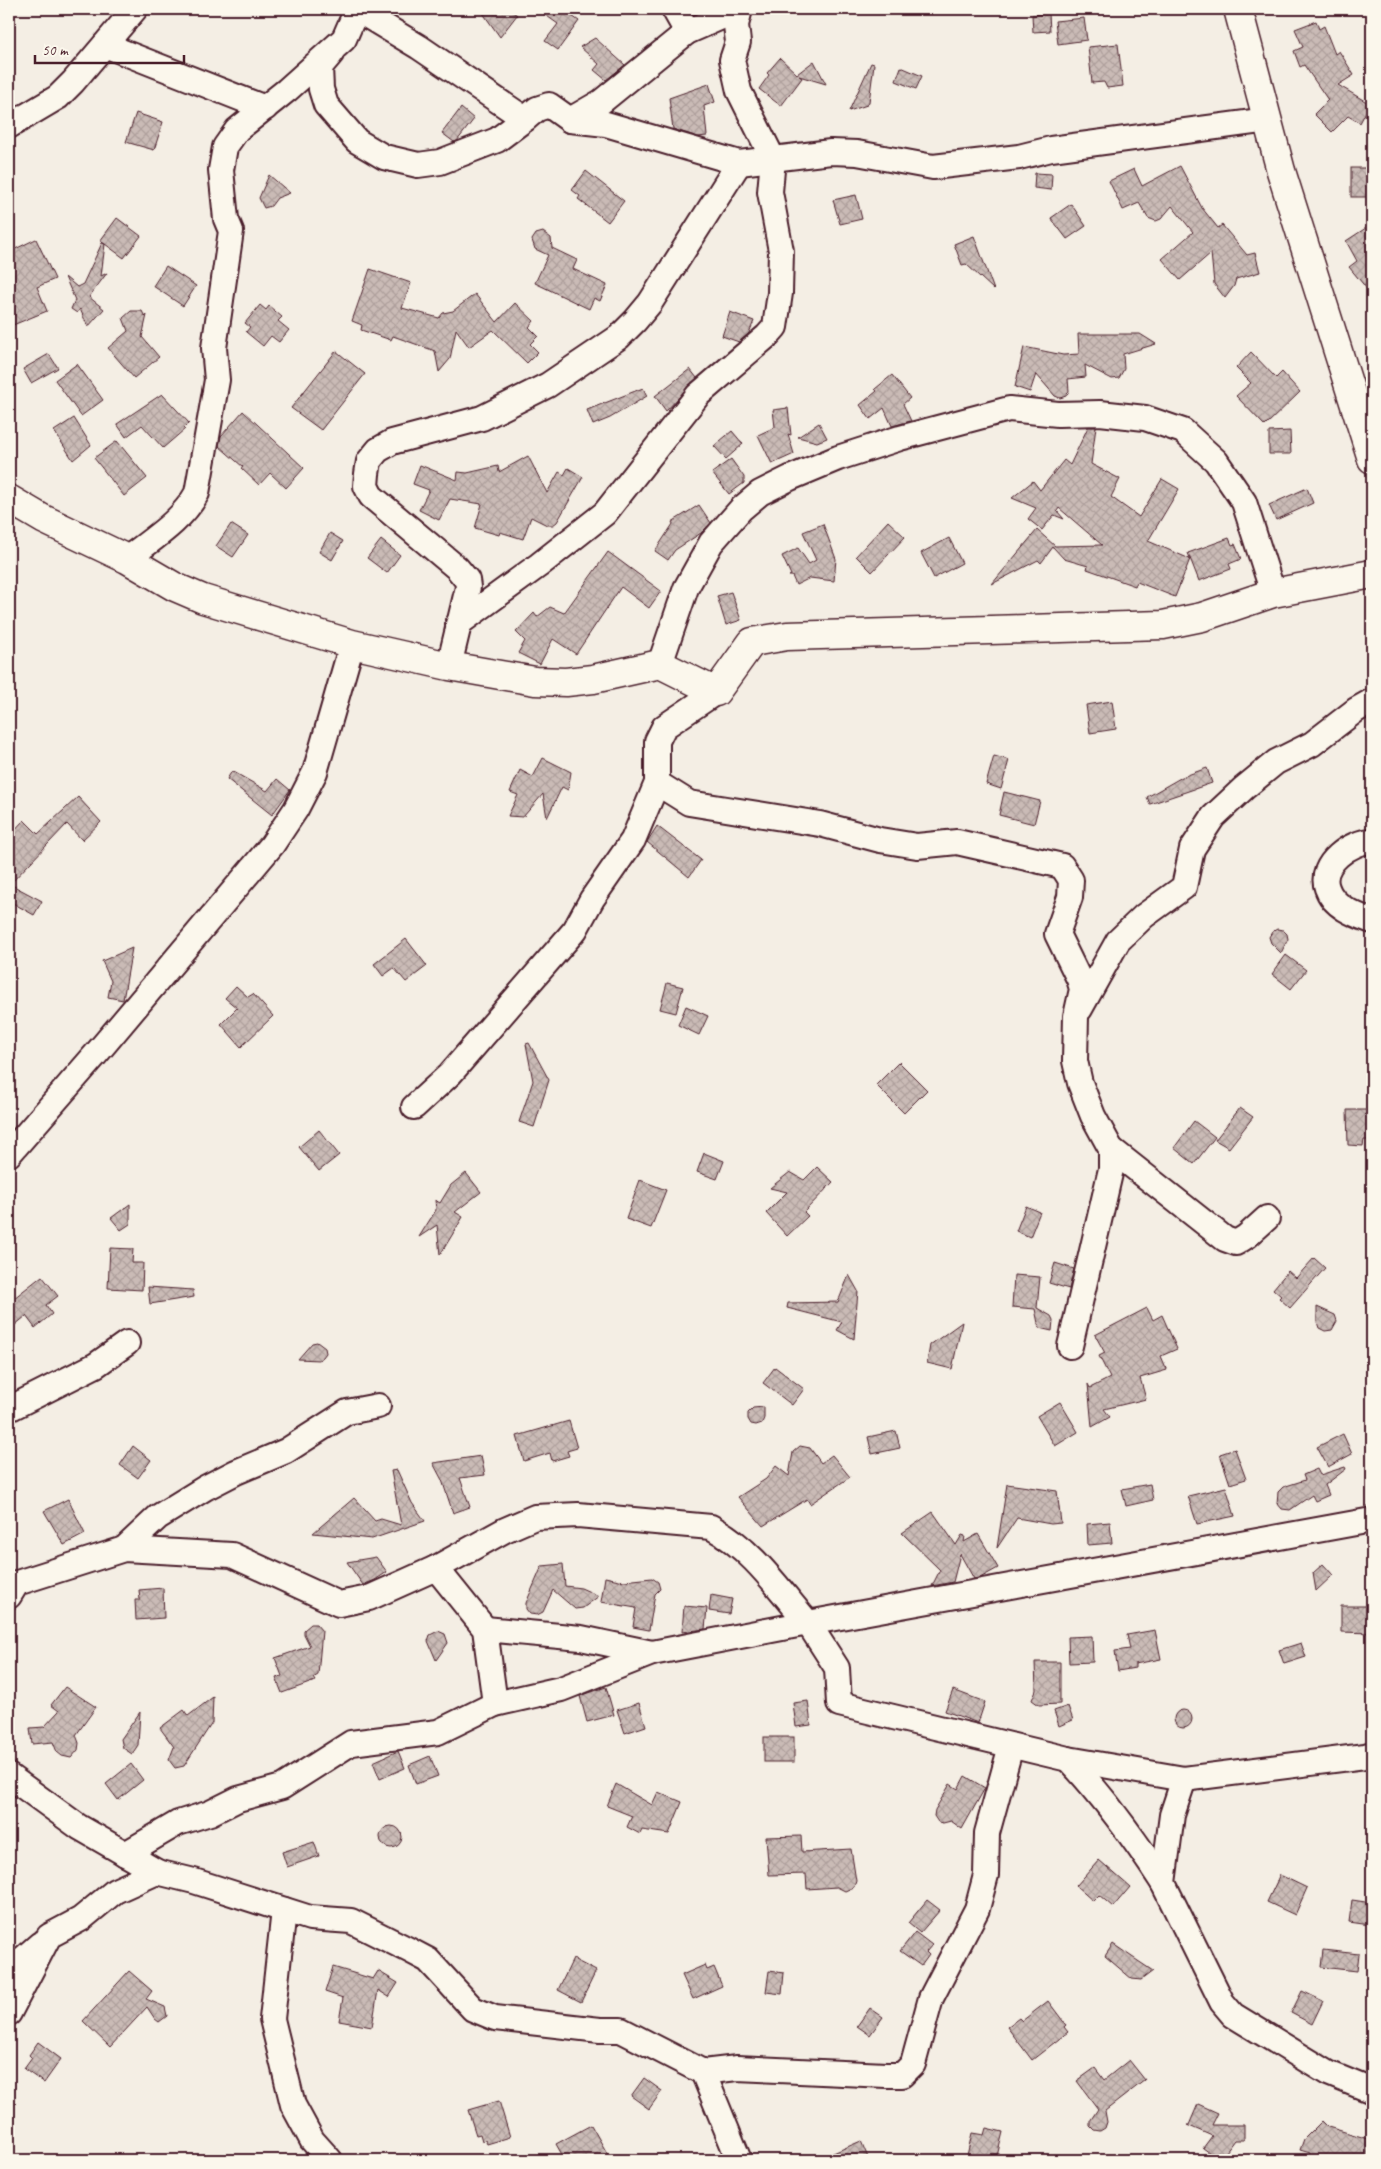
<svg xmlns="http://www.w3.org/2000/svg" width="1381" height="2169" font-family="Caveat,sans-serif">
<defs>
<pattern id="building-cross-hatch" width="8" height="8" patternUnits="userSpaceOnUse" patternTransform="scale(1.25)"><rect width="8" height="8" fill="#cabbb6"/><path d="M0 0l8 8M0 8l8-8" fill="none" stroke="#afa09d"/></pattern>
</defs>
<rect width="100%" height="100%" fill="#f4eee4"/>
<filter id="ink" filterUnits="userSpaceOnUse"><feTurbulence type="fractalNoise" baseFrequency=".02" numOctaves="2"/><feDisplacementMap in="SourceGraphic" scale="10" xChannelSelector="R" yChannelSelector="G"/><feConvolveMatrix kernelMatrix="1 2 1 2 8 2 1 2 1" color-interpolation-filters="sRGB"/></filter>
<g filter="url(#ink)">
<g fill="url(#building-cross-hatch)" stroke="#4a1f2b">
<polygon points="480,9 509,9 517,15 500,37"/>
<polygon points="537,9 562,9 579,21 558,50 545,41 558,24"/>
<polygon points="1049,14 1050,31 1033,32 1032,15"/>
<polygon points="1084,18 1087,40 1058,44 1055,21"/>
<polygon points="1316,21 1319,29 1324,26 1335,54 1339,51 1354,75 1338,85 1370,104 1360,123 1348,116 1332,132 1314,114 1328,100 1304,65 1300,67 1294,51 1303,47 1295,29"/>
<polygon points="595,38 625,65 606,80 594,70 599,64 580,47"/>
<polygon points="1118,44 1123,86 1107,88 1104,82 1092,83 1088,47"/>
<polygon points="780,58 797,74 814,61 826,84 799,76 802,78 781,106 759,89 769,75 767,73"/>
<polygon points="871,63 874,64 869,102 867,105 849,111"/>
<polygon points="901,67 922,76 916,89 896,81"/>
<polygon points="709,84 715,102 704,106 707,136 698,137 673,129 669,98"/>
<polygon points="461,108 474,119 457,141 454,142 442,133"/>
<polygon points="136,113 163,122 154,150 126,142"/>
<polygon points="1180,166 1202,208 1218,228 1222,225 1247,255 1255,253 1260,272 1236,279 1234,286 1225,298 1214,284 1211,253 1180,280 1162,259 1193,232 1172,206 1161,219 1156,221 1148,218 1139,203 1123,210 1109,181 1134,169 1142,186"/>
<rect x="1351" y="168" width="17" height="29"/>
<polygon points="586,171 624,201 608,222 578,199 580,196 572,190"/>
<polygon points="1035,173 1052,174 1051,190 1034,188"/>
<polygon points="269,175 290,193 277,198 271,206 264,208 259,198"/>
<polygon points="856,195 862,219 840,224 833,200"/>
<polygon points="1071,204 1086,226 1067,239 1051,218"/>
<polygon points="117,218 141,236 124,258 105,244 101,276 107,273 89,297 104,309 88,327 80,309 77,313 71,309 75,300 65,277 77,287 83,284 102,243 105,244 100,241"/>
<polygon points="1372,224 1372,295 1349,267 1357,261 1346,241"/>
<polygon points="543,232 551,238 552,248 577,260 573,269 607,285 600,301 594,298 589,309 535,283 548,255 535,249 532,240 536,234"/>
<polygon points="974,236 994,290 966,264 962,265 954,244"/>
<polygon points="36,239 55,279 37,287 47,311 13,325 9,314 9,252"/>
<polygon points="166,266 196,286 183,306 153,286"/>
<polygon points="370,269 411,283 402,308 439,318 443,313 453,311 475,294 497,322 515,303 534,321 529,327 538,336 530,344 538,352 527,363 493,330 469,347 456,329 450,359 439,372 435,351 393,336 391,340 361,330 362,325 352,321"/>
<polygon points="260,305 266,310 269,306 282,317 278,321 289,330 279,342 271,336 263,346 246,332 250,327 245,323"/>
<polygon points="131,311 142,311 145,317 147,315 142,337 159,357 134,378 108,348 128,331 123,318"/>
<polygon points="730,312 754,321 749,333 739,342 722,336"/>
<polygon points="1078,334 1140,334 1156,344 1123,354 1124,369 1119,378 1112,379 1085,365 1086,377 1068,379 1069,391 1066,396 1060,398 1055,396 1036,374 1030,392 1015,387 1024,347 1063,355 1079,354"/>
<polygon points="336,351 365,374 321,430 291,408"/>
<polygon points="1251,352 1276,378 1282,372 1300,392 1265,426 1236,396 1251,383 1236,368"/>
<polygon points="49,354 58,368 31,383 23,369"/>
<polygon points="77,364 103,400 81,416 55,380"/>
<polygon points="690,369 697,378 666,411 655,396"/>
<polygon points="892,375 910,398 903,404 911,421 892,426 884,408 870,419 860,405 877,391 875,389"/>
<polygon points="643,388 647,396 610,418 593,425 587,410"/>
<polygon points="162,394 189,423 184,428 185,429 163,448 142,425 126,437 117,424"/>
<polygon points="788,408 791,435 788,434 794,454 772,464 758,435 775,427 773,410"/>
<polygon points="243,411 304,468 286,488 270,473 259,485 241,468 243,467 219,446 221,436"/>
<polygon points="74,418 91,445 73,460 54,431"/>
<polygon points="819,423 827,438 817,442 798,437"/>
<polygon points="1088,427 1096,427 1091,464 1120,479 1111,497 1139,517 1162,479 1179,489 1148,541 1190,559 1175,597 1137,582 1135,586 1087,569 1088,566 1064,559 1053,547 1041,563 1038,560 992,584 1037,530 1055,546 1102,545 1059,508 1057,511 1064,519 1054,515 1042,530 1028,519 1036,508 1012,498 1033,481 1040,490 1064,460 1070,465"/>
<polygon points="732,431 743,444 726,459 714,446"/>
<polygon points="1290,431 1291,454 1269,454 1269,432"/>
<polygon points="117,441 147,478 124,496 94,458"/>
<polygon points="528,456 547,493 559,472 564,475 568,468 583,477 557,522 553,525 547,525 531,517 523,539 500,532 499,535 475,528 482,504 450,499 439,520 419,510 429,490 413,484 420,465 457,480 458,472 467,473 498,466 499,472"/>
<polygon points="731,459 744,477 744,483 729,494 712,473"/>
<polygon points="1307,488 1313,503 1276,520 1269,505"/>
<polygon points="699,505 711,523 701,533 675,550 668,560 655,551 673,524 672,522"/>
<polygon points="888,521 905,537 872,572 856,556"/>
<polygon points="231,524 248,535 233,557 216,546"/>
<polygon points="823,524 836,559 834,581 810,578 796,585 792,576 789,576 791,575 782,556 798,548 809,564 816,560 803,532"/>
<polygon points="330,533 343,541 332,560 319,552"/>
<polygon points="949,538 962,563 934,578 921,553"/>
<polygon points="1229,538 1232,545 1235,544 1241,559 1229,564 1231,569 1199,581 1188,553"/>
<polygon points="381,540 400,555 387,573 367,558"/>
<polygon points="608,552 661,591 649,608 621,587 576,654 553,639 540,664 518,653 525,641 516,632 534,613 537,617 550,607 564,613"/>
<polygon points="731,592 741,620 726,625 717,596"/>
<polygon points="1112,701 1116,729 1090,733 1086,705"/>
<polygon points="994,756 1009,760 1001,789 986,784"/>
<polygon points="543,758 571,772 568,790 562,787 547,818 543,794 523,817 508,816 518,795 510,792 520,770 533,777"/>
<polygon points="1207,768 1212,783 1150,804 1147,797 1182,777"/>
<polygon points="232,771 267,791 277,779 290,790 272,815 227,779"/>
<polygon points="1004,792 1040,801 1034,824 999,815"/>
<polygon points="78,797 101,822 82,840 67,824 10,884 42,901 34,915 9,901 9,836 24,820 38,834"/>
<polygon points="657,826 701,860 689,877 647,842"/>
<polygon points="1277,929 1283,930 1287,934 1288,939 1281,953 1271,943 1269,937 1272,932"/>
<polygon points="406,939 427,966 406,982 394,968 383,976 374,964"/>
<polygon points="132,948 123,1000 108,997 111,981 102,961"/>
<polygon points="1286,955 1306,970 1291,989 1272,974"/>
<polygon points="667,983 683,987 676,1013 660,1009"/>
<polygon points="236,986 248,997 253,994 273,1016 241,1047 221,1024 237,1008 225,998"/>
<polygon points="686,1006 708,1016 699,1035 678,1025"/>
<polygon points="529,1043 549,1080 534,1127 519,1122 533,1081 526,1044"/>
<polygon points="899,1062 927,1090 904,1113 876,1085"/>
<polygon points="1240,1108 1253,1117 1229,1148 1215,1140"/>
<polygon points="1347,1110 1372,1110 1372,1140 1364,1140 1363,1146 1348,1145"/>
<polygon points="1194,1121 1215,1137 1194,1164 1174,1148"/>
<polygon points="319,1130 339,1155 319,1171 299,1147"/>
<polygon points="704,1153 724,1161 717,1179 697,1172"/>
<polygon points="817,1167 833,1182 804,1212 808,1216 787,1236 766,1213 787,1192 770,1188 790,1172 804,1180"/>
<polygon points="466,1173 481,1192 455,1212 463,1217 440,1255 437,1225 419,1237 436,1210 435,1200 440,1203 451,1185"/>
<polygon points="640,1180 666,1190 651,1228 626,1219"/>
<polygon points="130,1204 130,1224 121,1230 111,1218"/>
<polygon points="1026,1206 1040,1212 1030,1237 1016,1231"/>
<polygon points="110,1248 133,1249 132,1263 143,1263 142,1290 108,1288"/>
<polygon points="1314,1258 1325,1268 1290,1308 1279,1298 1281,1296 1273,1289 1288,1271 1296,1278"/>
<polygon points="1055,1263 1074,1269 1069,1289 1049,1283"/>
<polygon points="849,1275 858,1291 854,1339 837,1330 842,1322 787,1308 788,1303 838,1302"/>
<polygon points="1014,1275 1040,1277 1037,1308 1051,1316 1053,1320 1052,1331 1039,1328 1035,1309 1012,1307"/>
<polygon points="42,1276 58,1296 46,1305 52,1314 35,1328 26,1316 9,1330 9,1302"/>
<polygon points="148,1287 193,1290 194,1297 150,1304"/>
<polygon points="1317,1307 1335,1315 1337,1321 1332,1330 1325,1331 1319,1328 1317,1322"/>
<polygon points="1147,1308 1153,1320 1162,1315 1177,1349 1161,1356 1167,1370 1140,1378 1146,1399 1104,1409 1110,1417 1092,1427 1088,1384 1090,1388 1110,1378 1099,1356 1105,1353 1095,1335"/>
<polygon points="962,1322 952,1369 927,1363 930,1345"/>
<polygon points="317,1342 325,1348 326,1353 323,1357 319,1360 298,1359 312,1343"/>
<polygon points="775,1367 804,1389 792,1405 763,1383"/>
<polygon points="1060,1402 1078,1432 1055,1446 1037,1416"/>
<polygon points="764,1407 764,1418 762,1423 756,1425 751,1424 748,1419 748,1413 753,1408"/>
<polygon points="569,1421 577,1448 567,1451 569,1456 552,1461 550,1453 524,1461 517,1436"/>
<polygon points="896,1431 900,1448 872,1454 868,1437"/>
<polygon points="1343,1434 1352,1454 1328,1467 1317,1447"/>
<polygon points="133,1446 151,1460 138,1478 120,1465"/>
<polygon points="800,1446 810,1448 821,1463 832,1455 850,1477 810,1504 807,1499 763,1526 738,1497 766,1479 776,1466 789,1476 793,1452"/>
<polygon points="1235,1449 1246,1479 1230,1484 1220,1454"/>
<polygon points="481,1456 485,1475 460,1478 470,1507 453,1513 442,1480 433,1463"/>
<polygon points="1345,1467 1346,1469 1325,1485 1329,1495 1315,1501 1312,1495 1290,1510 1282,1509 1277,1503 1278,1492 1283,1487 1305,1480 1303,1475 1317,1469 1320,1475"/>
<polygon points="397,1470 412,1503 425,1521 372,1539 313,1533 354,1498 375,1521 381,1519 401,1525 391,1471"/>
<polygon points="1007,1484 1057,1491 1061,1523 1051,1524 1017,1518 997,1548"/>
<polygon points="1150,1484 1153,1500 1126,1506 1122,1489"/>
<polygon points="1226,1487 1235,1516 1197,1524 1188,1496"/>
<polygon points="68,1499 85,1534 64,1545 44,1511"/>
<polygon points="933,1512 956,1545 962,1535 965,1536 964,1542 978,1534 998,1568 980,1578 974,1579 960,1554 953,1582 932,1586 940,1570 902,1533"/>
<polygon points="1110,1522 1112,1543 1088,1545 1087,1524"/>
<polygon points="376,1557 387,1572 375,1580 363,1585 347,1562"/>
<polygon points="563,1564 565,1586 581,1588 599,1596 583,1608 575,1609 553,1590 543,1612 537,1615 530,1614 526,1609 526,1603 542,1566"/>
<polygon points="1323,1564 1333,1575 1316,1591 1313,1573"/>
<polygon points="605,1577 624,1581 652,1578 658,1582 660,1589 655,1594 649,1630 633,1627 636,1608 601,1602"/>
<polygon points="163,1588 164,1618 136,1620 135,1600 140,1600 139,1590"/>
<polygon points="711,1595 732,1599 729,1614 709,1611"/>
<polygon points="684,1606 707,1608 705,1629 682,1632"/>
<polygon points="1341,1606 1372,1606 1372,1633 1341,1632"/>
<polygon points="311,1624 316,1624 322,1631 318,1675 313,1678 315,1681 282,1693 276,1678 282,1676 275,1658 310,1646 304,1634 304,1630"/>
<polygon points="1155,1630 1161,1659 1135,1664 1135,1668 1118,1671 1115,1651 1130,1649 1127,1635"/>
<polygon points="438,1631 445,1634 448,1643 436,1660 428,1641 430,1635"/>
<polygon points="1092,1636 1093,1662 1069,1663 1068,1637"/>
<polygon points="1301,1643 1306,1657 1284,1664 1279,1650"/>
<polygon points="1035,1662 1060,1662 1060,1704 1039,1705 1032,1700 1036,1690"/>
<polygon points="65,1687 96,1707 76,1735 79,1743 78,1750 71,1758 62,1756 57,1752 53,1742 32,1744 30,1728 44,1727 59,1711 51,1705"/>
<polygon points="606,1687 614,1715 587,1722 580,1696"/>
<polygon points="953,1690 985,1702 978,1723 945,1711"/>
<polygon points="213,1697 212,1723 184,1766 175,1768 169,1760 174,1747 160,1728 184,1710 188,1716"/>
<polygon points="808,1701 811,1725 796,1727 793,1703"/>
<polygon points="639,1703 646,1726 625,1733 617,1710"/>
<polygon points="1068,1706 1073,1720 1059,1726 1054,1711"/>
<circle cx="1183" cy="1719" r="9"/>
<polygon points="140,1712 138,1745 132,1754 123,1748 121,1739"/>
<rect x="764" y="1737" width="30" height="25"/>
<polygon points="398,1751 405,1768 380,1779 373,1762"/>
<polygon points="430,1756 438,1776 416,1784 409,1765"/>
<polygon points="131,1764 143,1780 118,1800 106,1784"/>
<polygon points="965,1776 985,1788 962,1829 951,1821 943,1823 938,1822 934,1816 935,1810 950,1784 958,1789"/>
<polygon points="616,1784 652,1805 658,1792 682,1802 669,1834 642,1830 640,1834 627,1827 632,1816 607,1806"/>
<circle cx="391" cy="1837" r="11"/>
<polygon points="801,1836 802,1852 851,1849 856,1881 854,1887 845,1891 837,1887 807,1889 806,1874 769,1875 766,1837"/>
<polygon points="314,1842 319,1856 287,1867 282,1852"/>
<polygon points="1099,1860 1130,1887 1113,1907 1099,1895 1093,1901 1076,1886"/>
<polygon points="1280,1875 1307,1888 1295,1915 1267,1902"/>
<polygon points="927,1900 940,1910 920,1933 908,1923"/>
<polygon points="1352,1900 1372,1903 1370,1925 1349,1922"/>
<polygon points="915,1932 932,1945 926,1952 929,1955 921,1966 900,1951"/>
<polygon points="1113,1944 1135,1959 1153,1971 1141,1980 1132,1979 1105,1956"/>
<polygon points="1323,1950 1359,1954 1357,1971 1321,1967"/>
<polygon points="573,1959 596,1971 581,2002 558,1990"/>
<polygon points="705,1965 707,1970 714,1967 722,1986 693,1999 682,1975"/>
<polygon points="333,1967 373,1979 378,1971 398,1983 389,1997 378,1990 372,2027 339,2021 343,1998 325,1992"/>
<polygon points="129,1971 152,1991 146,1999 165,2007 167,2016 159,2022 155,2019 147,2007 110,2047 83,2021"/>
<polygon points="769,1971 784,1973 782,1994 766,1992"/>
<polygon points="1302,1991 1323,2001 1312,2024 1291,2013"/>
<polygon points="1048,2001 1066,2025 1064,2027 1068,2032 1032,2060 1007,2027 1019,2018 1022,2021"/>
<polygon points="870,2008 883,2017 870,2035 857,2026"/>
<polygon points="38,2042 61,2059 44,2083 24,2069 32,2058 29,2055"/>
<polygon points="1129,2060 1145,2080 1105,2111 1107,2122 1105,2128 1100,2131 1094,2130 1090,2126 1090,2121 1098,2109 1077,2081 1095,2068 1104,2080"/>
<polygon points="644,2078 662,2091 649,2109 631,2096"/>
<polygon points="499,2101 510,2137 487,2144 485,2140 482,2141 480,2134 476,2135 468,2110"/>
<polygon points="1198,2104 1218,2113 1212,2125 1244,2125 1244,2140 1235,2140 1220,2160 1203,2148 1212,2136 1187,2125 1189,2125"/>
<polygon points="1322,2121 1328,2127 1372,2140 1372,2160 1309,2160 1310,2153 1300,2150 1304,2139"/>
<polygon points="591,2125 611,2160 565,2160 556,2144"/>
<polygon points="986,2128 1003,2132 996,2160 966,2160 972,2133 984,2135"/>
<polygon points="861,2141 869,2160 817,2160"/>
</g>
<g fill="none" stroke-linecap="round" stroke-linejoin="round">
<g stroke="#4a1f2b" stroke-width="28">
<g id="minor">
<polyline points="674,9 687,32"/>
<polyline points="105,45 265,108"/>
<polyline points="331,54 320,67 321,89 326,105 357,141 384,157 418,165 440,162 497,140 525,119 419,47 356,9"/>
<polyline points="525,119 537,109 549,105 570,120 606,124 739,163 831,152 857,153 933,167 1019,157 1051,149 1268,120"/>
<polyline points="570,120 601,102 687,32 740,9"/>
<polyline points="9,126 58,97 73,82 135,9"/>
<path d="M127,559C152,539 182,521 197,493L217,380L214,348L231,231L226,219L221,170L225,147L237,130L287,90L344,39L357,9"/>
<polyline points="458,624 539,565 605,513 698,395 767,336 775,327 780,293 781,251 770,192 773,159 739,91 732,60 738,42 736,25 740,9"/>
<polyline points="660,664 686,588 711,543 741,509 760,493 790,478 838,458 900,438 1009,409 1058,414 1100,413 1145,418 1183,431 1216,461 1244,502 1273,593"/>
<polyline points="449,666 468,587 467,580 457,568 371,496 366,486 367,474 369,461 378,450 392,442 482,418 548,385 619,337 635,321 650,303 739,163"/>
<polyline points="657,783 689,803 820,824 880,840 917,846 957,842 1062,866 1071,880 1070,897 1057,934 1079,979 1082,989 1076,1016 1075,1061 1080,1083 1093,1116 1111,1149 1225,1239 1236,1243 1247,1236 1267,1218"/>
<path d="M1372,841C1352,841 1318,864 1327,888C1333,907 1356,915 1372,921"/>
<polyline points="1080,1009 1118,941 1144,916 1184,887 1192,849 1213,817 1244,788 1276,762 1312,744 1356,710 1372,701"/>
<polyline points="414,1107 450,1074 575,930 592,899 633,840 657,783 657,741 664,727 716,692"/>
<polyline points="9,1154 96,1054 272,845 296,809 315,772 352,644"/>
<polyline points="1070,1346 1111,1169 1111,1149"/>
<polyline points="9,1409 96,1365 127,1343"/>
<polyline points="124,1549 158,1517 205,1488 236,1472 286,1451 347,1412 378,1406"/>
<path d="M436,1568L505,1530L535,1517L578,1515L711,1527C752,1549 778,1588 808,1623L1372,1520"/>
<polyline points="9,1596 17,1583 124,1549 232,1555 339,1604 369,1598 436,1568 485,1629 495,1704"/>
<polyline points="485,1629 581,1638 652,1653"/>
<path d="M1068,1759C1104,1797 1134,1838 1163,1883"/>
<polyline points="9,1776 79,1827 157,1872 194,1881 310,1918 351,1921 409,1950 428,1960 473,2009 495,2018 600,2030 621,2030 703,2072 737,2068 886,2075 902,2075 913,2064 931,1998 977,1909 986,1875 987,1833 1011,1746"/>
<polyline points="1184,1779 1172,1815 1163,1883 1222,2002 1233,2015 1328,2073 1372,2091"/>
<polyline points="125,1854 178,1823 210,1813 238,1799 282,1787 351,1743 438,1732 495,1704 561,1689 652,1653 808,1623 837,1668 839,1704 1068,1759 1184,1779 1365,1756 1372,1754"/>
<polyline points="284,1910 272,2019 293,2105 312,2140 330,2160"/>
<polyline points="9,1971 40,1944"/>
<polyline points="9,2013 49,1936 81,1919 115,1891 157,1872"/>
<polyline points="703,2072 739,2160"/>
</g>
</g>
<g stroke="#4a1f2b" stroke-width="31">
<g id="tertiary">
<polyline points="1238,9 1281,171 1372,459"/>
<polyline points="9,499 43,519 127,559 175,587 203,599 352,644 449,666 535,681 566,682 593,679 660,664 716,692 752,642 787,636 1163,625 1202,617 1273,593 1372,574"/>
</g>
</g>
<use href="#minor" stroke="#fbf7ec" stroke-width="24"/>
<use href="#tertiary" stroke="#fbf7ec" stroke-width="28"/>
</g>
</g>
<rect width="1381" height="2169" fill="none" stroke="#fbf7ec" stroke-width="30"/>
<rect x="15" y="15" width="1351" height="2139" fill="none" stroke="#4a1f2b" stroke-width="2" filter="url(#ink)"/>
<path d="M35 55v8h149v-8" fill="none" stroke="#4a1f2b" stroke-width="2.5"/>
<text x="42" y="55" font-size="15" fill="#4a1f2b" stroke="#fbf7ec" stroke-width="4" paint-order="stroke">50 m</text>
</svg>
